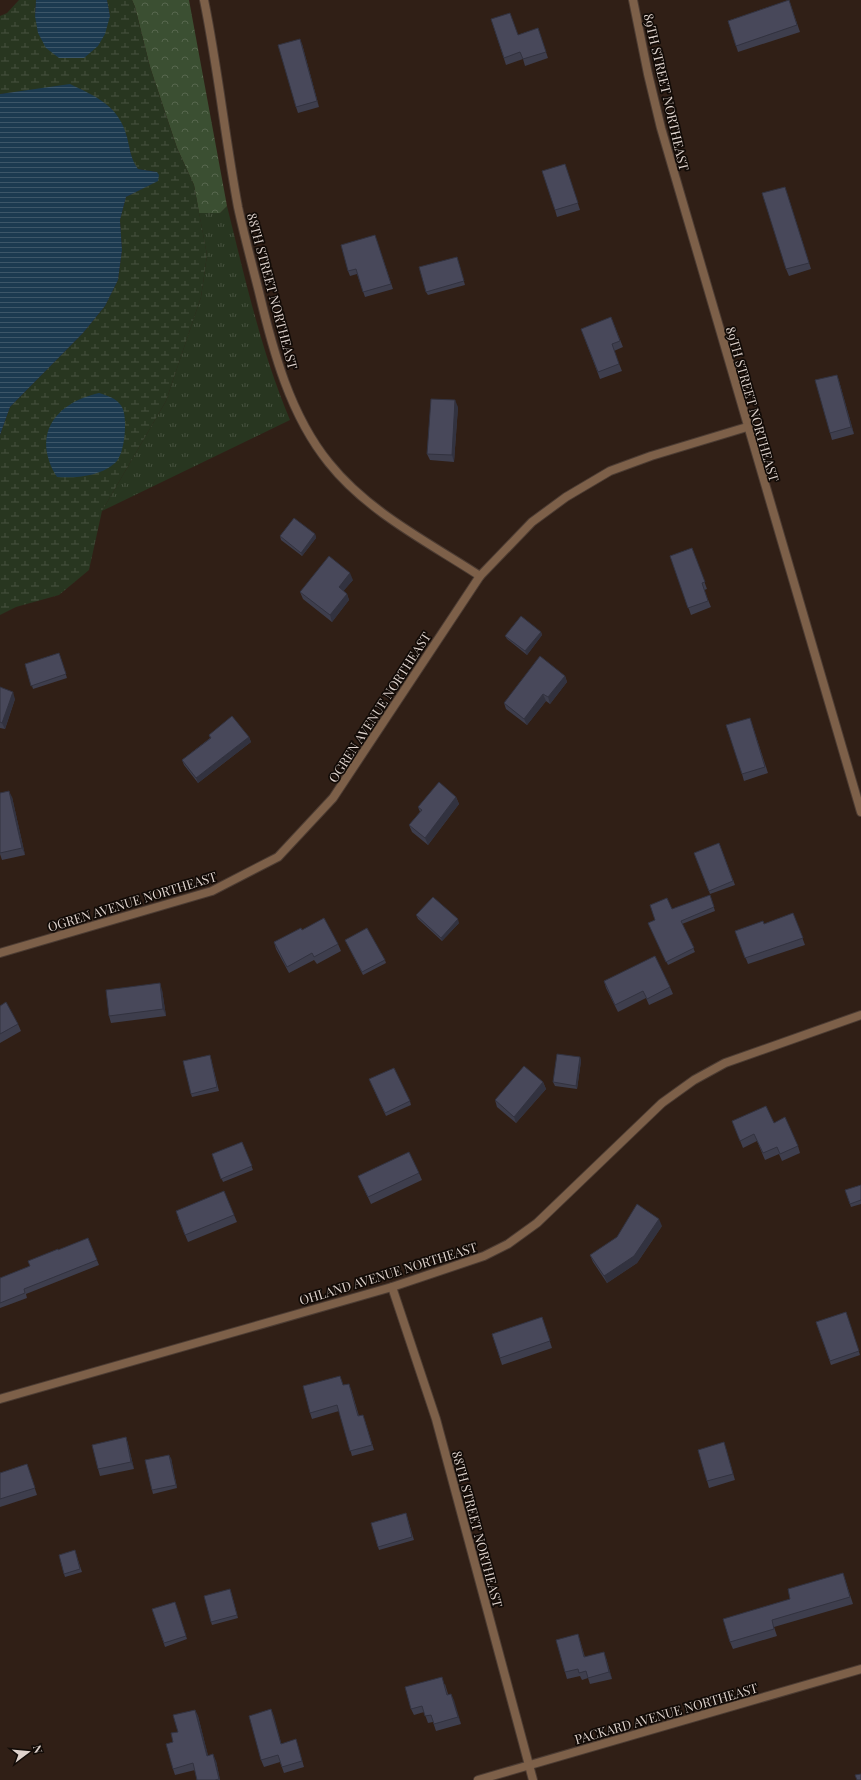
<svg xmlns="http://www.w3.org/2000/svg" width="861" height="1780" font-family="'Playfair Display',serif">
<defs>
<pattern id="grass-tufts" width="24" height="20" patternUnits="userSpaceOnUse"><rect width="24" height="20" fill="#283620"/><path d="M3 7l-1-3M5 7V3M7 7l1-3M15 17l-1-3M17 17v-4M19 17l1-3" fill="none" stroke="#47523f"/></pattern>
<pattern id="forest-crowns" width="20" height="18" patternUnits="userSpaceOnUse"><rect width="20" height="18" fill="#3b4f32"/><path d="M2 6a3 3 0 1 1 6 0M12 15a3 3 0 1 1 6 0" fill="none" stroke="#57674e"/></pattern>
<pattern id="wetland-marsh" width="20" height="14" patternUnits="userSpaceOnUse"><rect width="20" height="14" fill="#283620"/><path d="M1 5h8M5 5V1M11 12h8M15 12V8" fill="none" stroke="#47523f"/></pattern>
<pattern id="water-rules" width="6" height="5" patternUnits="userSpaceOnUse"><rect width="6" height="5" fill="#1c3a50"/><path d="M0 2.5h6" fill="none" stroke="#3d5668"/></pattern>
</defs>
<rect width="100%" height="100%" fill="#301f16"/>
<path fill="url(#grass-tufts)" d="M227,206C245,278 261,351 290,420L102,511L166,401L201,297L207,255L199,213H220Z"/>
<polygon fill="url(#forest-crowns)" points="132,0 189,0 227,206 220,213 199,213 194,185 177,148 150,67 135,7"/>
<polygon fill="url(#wetland-marsh)" points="19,0 36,0 35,16 110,16 107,0 132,0 135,7 150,67 177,148 194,185 207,255 201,297 166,401 102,511 89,570 59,595 16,607 0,615 0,435 10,407 83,333 105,306 118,280 122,250 120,220 126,197 157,181 157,172 138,169 133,163 126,134 42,89 0,94 0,16 7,13"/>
<g fill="url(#water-rules)">
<polygon points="36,0 107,0 110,16 105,34 98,46 84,58 59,58 46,48 38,33 35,16"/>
<path d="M70,84C97,97 119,106 127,137C130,149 131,160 138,169L157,172L159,175L158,181L126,197L120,220L122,250L118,280L105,306L83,333L10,407L0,435V94Z"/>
<path d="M99,393C108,396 117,398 122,407C128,418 125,455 115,463C99,477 76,478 57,477C31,435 55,403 99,393Z"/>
</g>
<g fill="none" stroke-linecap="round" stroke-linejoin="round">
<g stroke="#4c3c33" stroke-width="10">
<g id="minor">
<path d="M204,0C218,68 225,138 238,207C244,235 252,264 259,292C273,351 290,415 329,463C368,512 428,542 480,576"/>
<polyline points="633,0 648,74 661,128 861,812"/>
<polyline points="0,953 212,891 278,857 333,798 480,576 532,522 566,497 610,471 651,456 747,427"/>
<polyline points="392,1287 436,1419 533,1780"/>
<polyline points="0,1399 392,1287 484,1256 508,1244 537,1223 662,1103 694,1080 725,1063 861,1015"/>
<polyline points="478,1780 861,1669"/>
</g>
</g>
<use href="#minor" stroke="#7d6049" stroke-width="8"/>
</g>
<g fill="#3e3e4d">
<polygon points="789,0 800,32 738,52 728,21"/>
<polygon points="491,19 518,35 538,28 548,58 525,66 523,59 506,65"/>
<polygon points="302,44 319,107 298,113 296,107"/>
<polygon points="565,164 580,210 557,217 555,210"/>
<polygon points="787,193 811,269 789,276 786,269"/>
<polygon points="377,241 393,289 365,297 357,274 350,276 348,271"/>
<polygon points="457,257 465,285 428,295 426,292"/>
<polygon points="611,317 623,347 614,351 622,371 600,379 581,329"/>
<polygon points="837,375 839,381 854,434 832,440 830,433"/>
<polygon points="458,407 454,462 430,460 427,454"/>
<polygon points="315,534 316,538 302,556 281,540 280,536"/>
<polygon points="692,548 707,589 704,590 711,607 691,615 670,556"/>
<polygon points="353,580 343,591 347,594 349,600 332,622 303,599 300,592"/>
<polygon points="541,632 542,635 527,655 507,639 505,636"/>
<polygon points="59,653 67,678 33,689 25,664"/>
<polygon points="565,676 567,682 550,704 546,701 527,725 506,709 504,703"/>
<polygon points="0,687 15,699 5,729 0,728"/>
<polygon points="750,718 768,773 744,781 742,774"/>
<polygon points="209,735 249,737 251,742 198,783 184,765 182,760 210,738"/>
<polygon points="0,793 12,797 25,855 2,860 0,854"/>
<polygon points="456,797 459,804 428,845 412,832 409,825 420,812 418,807"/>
<polygon points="719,843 735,885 710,894 694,853"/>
<polygon points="710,895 715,911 682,924 695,952 668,965 648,923 655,920 672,909"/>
<polygon points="793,913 805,945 748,964 735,931 764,924"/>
<polygon points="416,915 459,923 442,941 418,919"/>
<polygon points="302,930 338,944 341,951 317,964 314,960 289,973 276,949 274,942"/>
<polygon points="345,940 385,960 386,963 363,975"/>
<polygon points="604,981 670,987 673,994 649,1005 646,998 618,1012 606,988"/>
<polygon points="162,990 166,1016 111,1023 109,1016"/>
<polygon points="0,1006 18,1024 21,1031 0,1043"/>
<polygon points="580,1057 581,1061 577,1089 555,1086 553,1082"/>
<polygon points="211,1059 219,1091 192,1097 191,1094"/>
<polygon points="369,1079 410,1101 411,1105 386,1116"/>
<polygon points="543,1082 546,1089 516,1123 497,1107 495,1100"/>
<polygon points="732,1121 774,1123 798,1146 800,1153 782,1161 779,1154 765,1160 757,1141 743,1148"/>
<polygon points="242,1142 253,1170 223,1182 212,1154"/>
<polygon points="419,1173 422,1180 371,1204 358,1176"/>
<polygon points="861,1185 861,1204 851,1207 845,1190"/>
<polygon points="234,1215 237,1222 188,1242 178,1218"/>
<polygon points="662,1226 637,1263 607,1283 593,1262 590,1255"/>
<polygon points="88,1238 99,1265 26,1294 27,1298 0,1308 0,1278 30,1266 58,1250"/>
<polygon points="846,1312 860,1355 831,1365 816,1322"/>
<polygon points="542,1317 552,1348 502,1365 492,1334"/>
<polygon points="344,1385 351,1389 359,1416 365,1421 374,1450 352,1456 339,1411 312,1419 310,1413"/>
<polygon points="126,1437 128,1444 134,1469 100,1476 98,1469"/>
<polygon points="726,1449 735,1480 709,1488 707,1481"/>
<polygon points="171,1458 177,1488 153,1494 152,1490"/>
<polygon points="27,1464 37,1495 0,1507 0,1473"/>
<polygon points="406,1513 414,1540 379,1550 378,1547"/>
<polygon points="76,1554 82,1572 65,1577 64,1574"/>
<polygon points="843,1573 853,1604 774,1627 777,1636 733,1649 730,1642 790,1599"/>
<polygon points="231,1592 238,1618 212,1625 211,1622"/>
<polygon points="175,1602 187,1639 165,1647 152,1609"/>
<polygon points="578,1634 585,1657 606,1658 612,1679 590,1684 588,1678 582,1680 580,1676 567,1679 565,1672"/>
<polygon points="445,1684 448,1694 451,1694 461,1724 436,1731 433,1722 428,1723 424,1712 414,1715 411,1709"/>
<polygon points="271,1709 281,1743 298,1746 304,1767 284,1773 280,1762 264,1767 261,1760"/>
<polygon points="195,1710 198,1716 208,1756 216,1761 220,1780 197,1780 195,1770 175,1775 173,1769 173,1742 178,1732"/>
</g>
<g fill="#32323f">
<polygon points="300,39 302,44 319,107 317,101"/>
<polygon points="837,375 839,381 854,434 851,427"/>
<polygon points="455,400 458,407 454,462 452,455"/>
<polygon points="315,534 316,538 302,556 301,553"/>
<polygon points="350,573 353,580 341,594 339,587"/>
<polygon points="347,594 349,600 332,622 330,615"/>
<polygon points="541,632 542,635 527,655 525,651"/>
<polygon points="565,676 567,682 550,704 548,697"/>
<polygon points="13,692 15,699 5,729 2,723"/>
<polygon points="543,694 546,701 527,725 524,719"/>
<polygon points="249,737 251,742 198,783 196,778"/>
<polygon points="9,791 12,797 25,855 22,848"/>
<polygon points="456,797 459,804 428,845 425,838"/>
<polygon points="458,919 459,923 442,941 441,938"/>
<polygon points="160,983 162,990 166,1016 163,1009"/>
<polygon points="580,1057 581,1061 577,1089 576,1086"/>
<polygon points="543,1082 546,1089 516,1123 514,1117"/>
<polygon points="659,1219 662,1226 637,1263 607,1283 604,1276"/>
<polygon points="126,1437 128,1444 134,1469 131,1462"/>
<polygon points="169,1455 171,1458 177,1488 176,1485"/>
<polygon points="604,1652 606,1658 612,1679 609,1672"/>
<polygon points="451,1694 454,1700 461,1724 458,1717"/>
<polygon points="271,1709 274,1716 283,1750 281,1744"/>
<polygon points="195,1710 198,1716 210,1763 207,1756"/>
<polygon points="213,1754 216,1761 220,1780 219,1779"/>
</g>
<g fill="#48485a" stroke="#32323f">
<polygon points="789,0 797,25 736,46 728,21"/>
<polygon points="510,13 518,35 538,28 546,52 523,59 520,52 504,58 491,19"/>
<polygon points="300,39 317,101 296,107 278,45"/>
<polygon points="565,164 578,203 555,210 542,171"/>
<polygon points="785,187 809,263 786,269 762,193"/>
<polygon points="375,235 391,284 363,292 356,269 348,271 341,245"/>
<polygon points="457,257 464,281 426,292 419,267"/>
<polygon points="611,317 620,341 612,344 619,364 598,372 581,329"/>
<polygon points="837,375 851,427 830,433 815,380"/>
<polygon points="431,399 455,400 452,455 427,454"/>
<polygon points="294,518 315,534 301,553 280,536"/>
<polygon points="692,548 705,582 702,583 708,601 688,608 670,556"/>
<polygon points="329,556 350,573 339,587 347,594 330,615 300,592"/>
<polygon points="521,616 541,632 525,651 505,636"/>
<polygon points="59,653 66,674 31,686 25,664"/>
<polygon points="540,656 565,676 548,697 543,694 524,719 504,703"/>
<polygon points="0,687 13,692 2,723 0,722"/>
<polygon points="232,716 249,737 196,778 182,760 211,738 209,735"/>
<polygon points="750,718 765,767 742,774 726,725"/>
<polygon points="439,782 456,797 425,838 409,825 422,810 418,807"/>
<polygon points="9,791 22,848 0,853 0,793"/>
<polygon points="719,843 733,881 709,891 694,853"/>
<polygon points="710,895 714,907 681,921 694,948 666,962 648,923 655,920 650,905 667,898 672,909"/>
<polygon points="433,897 458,919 441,938 416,915"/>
<polygon points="793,913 803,938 745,958 735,931 763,921 764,924"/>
<polygon points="324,918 338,944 314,957 312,953 287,967 274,942 301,928 302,930"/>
<polygon points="367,928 385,960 362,972 345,940"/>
<polygon points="655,956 670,987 647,999 643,991 615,1005 604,981"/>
<polygon points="160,983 163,1009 109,1016 106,990"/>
<polygon points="6,1002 18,1024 0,1034 0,1006"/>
<polygon points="557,1054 580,1057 576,1086 553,1082"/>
<polygon points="210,1055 217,1087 191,1094 183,1061"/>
<polygon points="524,1066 543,1082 514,1117 495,1100"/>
<polygon points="394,1068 410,1101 385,1113 369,1079"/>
<polygon points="766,1106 774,1123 785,1117 798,1146 780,1154 777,1147 763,1153 754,1134 740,1141 732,1121"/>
<polygon points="242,1142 252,1166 221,1179 212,1154"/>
<polygon points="409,1152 419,1173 368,1197 358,1176"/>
<polygon points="861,1185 861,1200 850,1204 845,1190"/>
<polygon points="224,1191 234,1215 185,1235 176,1211"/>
<polygon points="637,1204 659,1219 634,1256 604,1276 590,1255 617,1237"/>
<polygon points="88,1238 97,1260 24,1289 25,1293 0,1303 0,1278 30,1266 28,1261 58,1249 58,1250"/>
<polygon points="846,1312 859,1351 830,1361 816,1322"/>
<polygon points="542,1317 550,1341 500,1358 492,1334"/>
<polygon points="340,1376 343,1385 349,1384 358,1416 363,1415 372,1445 350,1451 337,1405 310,1413 303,1386"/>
<polygon points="126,1437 131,1462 98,1469 92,1445"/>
<polygon points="724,1442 733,1474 707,1481 698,1450"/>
<polygon points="169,1455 176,1485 152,1490 145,1460"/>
<polygon points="27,1464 35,1488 0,1499 0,1473"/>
<polygon points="406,1513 412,1537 378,1547 371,1523"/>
<polygon points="75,1550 80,1569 64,1574 59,1555"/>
<polygon points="843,1573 850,1597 772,1620 774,1629 730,1642 723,1619 790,1599 788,1589"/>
<polygon points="230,1589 237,1615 211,1622 204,1596"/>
<polygon points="175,1602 186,1636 164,1643 152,1609"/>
<polygon points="578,1634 584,1657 604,1652 609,1672 588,1678 586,1671 579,1673 578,1669 565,1672 556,1640"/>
<polygon points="442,1677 447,1695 451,1694 458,1717 434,1724 431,1715 425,1716 422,1706 411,1709 405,1687"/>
<polygon points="271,1709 281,1744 296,1739 302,1761 282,1767 278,1755 261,1760 249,1716"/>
<polygon points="195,1710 207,1756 213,1754 219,1779 215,1780 197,1780 193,1763 173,1769 166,1744 173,1742 171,1733 178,1732 173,1715"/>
<polygon points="861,1774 861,1780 857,1780 855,1775"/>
</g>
<g text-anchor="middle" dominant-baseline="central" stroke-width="3.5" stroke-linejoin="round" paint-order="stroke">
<g font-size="13" fill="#dfd3cd" stroke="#120b07">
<text transform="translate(667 92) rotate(77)">89TH STREET NORTHEAST</text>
<text transform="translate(273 291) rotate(75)">88TH STREET NORTHEAST</text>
<text transform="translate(753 404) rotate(74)">89TH STREET NORTHEAST</text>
<text transform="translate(379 707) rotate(-57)">OGREN AVENUE NORTHEAST</text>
<text transform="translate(132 901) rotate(-17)">OGREN AVENUE NORTHEAST</text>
<text transform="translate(388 1273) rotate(-17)">OHLAND AVENUE NORTHEAST</text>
<text transform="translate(478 1529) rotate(75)">88TH STREET NORTHEAST</text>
<text transform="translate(666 1713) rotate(-16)">PACKARD AVENUE NORTHEAST</text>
</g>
</g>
<g transform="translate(28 1752) rotate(74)" stroke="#120b07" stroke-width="3" paint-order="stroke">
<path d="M0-3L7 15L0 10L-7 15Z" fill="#dfd3cd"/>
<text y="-6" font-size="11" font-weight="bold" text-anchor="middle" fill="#dfd3cd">N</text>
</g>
</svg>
